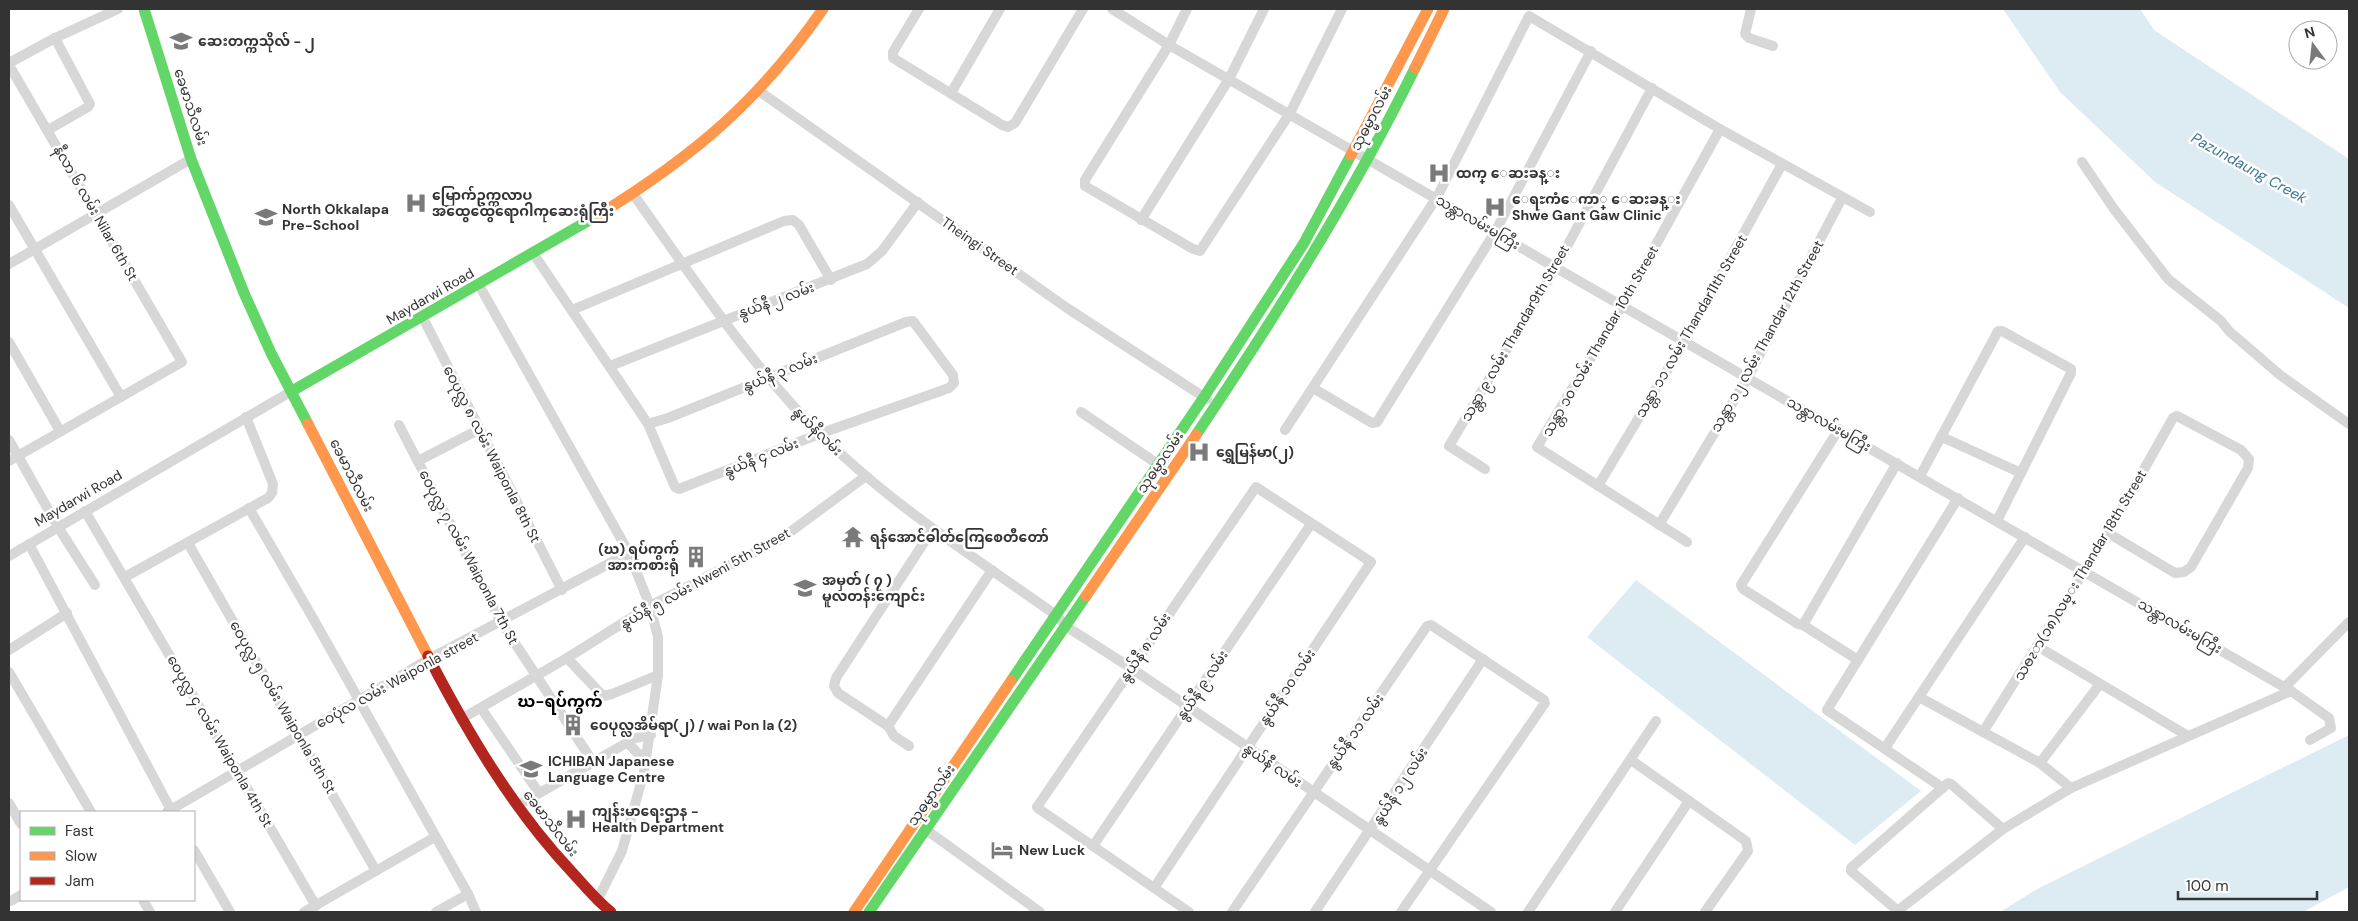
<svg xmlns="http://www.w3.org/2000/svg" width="2358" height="921" font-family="'DM Sans','Noto Sans Myanmar',sans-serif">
<rect width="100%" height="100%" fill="#fff"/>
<g fill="#ddebf3">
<polygon points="2003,9 2140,9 2154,30 2349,159 2349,308 2155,182 2060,92"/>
<polygon points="1636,580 1921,791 1855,845 1587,637"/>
<polygon points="2349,735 2349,887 2303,912 2000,912 2039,888"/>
</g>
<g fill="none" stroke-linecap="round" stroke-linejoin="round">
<g stroke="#d7d7d7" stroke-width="10">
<polyline points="919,9 893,52 893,58 1002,125 1008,127 1015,123 1083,9"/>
<polyline points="1112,9 1169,45 2291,691 2329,718 2331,728 2310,740"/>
<polyline points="1187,9 1169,45 1085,180 1085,186 1193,249 1200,251 1290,113 1342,9"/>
<polyline points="1751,9 1745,34 1749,38 1773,46"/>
<polyline points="9,63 55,38 118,9"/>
<polyline points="9,65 182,362 9,461"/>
<polyline points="759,91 1067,308 1207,399"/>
<polyline points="951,93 1000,9"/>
<polyline points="48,130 88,107 90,104 55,38"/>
<polyline points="2082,162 2114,209 2168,279 2221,321 2229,331 2280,375 2349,424"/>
<path d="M633,194C692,276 747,361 819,433C890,504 974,557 1056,615L1067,627L1131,668L1491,912"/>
<polyline points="9,205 121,397"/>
<polyline points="1141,220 1229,79 1264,9"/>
<polyline points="533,253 648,424 675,487 679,489 819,434 949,388 954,383 953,375 913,321 906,322 668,418 648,424"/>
<polyline points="9,264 191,159"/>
<polyline points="479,285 629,553 650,606 658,637 658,675 644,772 622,851 597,901"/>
<polyline points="572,310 784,221 793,220 799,225 831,280"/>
<polyline points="423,318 562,590"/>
<polyline points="9,342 60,431"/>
<polyline points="610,366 867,264 882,251 918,202"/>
<polyline points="1313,388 1372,423 1377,422 1495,232 1591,51"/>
<polyline points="1081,412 1159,465"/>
<polyline points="399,425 501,622 593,762"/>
<polyline points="1839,429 1741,585 1743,589 1798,624 1803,625 1897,463"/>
<polyline points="1285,430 1437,197 1529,16 1720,129 1870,212"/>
<polyline points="1942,437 2021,473"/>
<polyline points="9,440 58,527 95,585"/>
<polyline points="418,461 478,430"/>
<polyline points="1485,469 1449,446 1556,267 1652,88"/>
<polyline points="1920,476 1998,331 2002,331 2071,369 2071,373 1997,521"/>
<polyline points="1598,486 1684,342 1782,164"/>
<polyline points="249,508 314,620 468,894 476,912"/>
<polyline points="85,511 316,906"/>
<polyline points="1659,525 1748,377 1842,198"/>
<polyline points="1687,542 1537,447 1622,306 1720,129"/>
<polyline points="188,543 376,871"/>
<polyline points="29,544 172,812"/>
<polyline points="9,556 292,391"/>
<polyline points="125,577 268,498 272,493 273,484 246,417"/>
<polyline points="1803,625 1858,660"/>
<polyline points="2037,646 2188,736"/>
<polyline points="9,650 67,613"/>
<polyline points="567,658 603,696 612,694 658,675"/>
<polyline points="9,672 91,812"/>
<polyline points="2285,687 2349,622"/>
<polyline points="1919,697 2040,763 2071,788"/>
<polyline points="481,708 539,793"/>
<polyline points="461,719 567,658 650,606 782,538 866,476"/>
<polyline points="888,726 838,693 834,686 836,678 932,530"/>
<polyline points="1983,732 2108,533 2173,418 2177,416 2241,450 2249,459 2248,468 2191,567 2184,572 2175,573 2108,533"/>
<polyline points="627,742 646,762"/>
<polyline points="909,746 894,736 888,726 992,570"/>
<polyline points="1885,748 2025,537"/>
<polyline points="1631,760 1746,841 1748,851 1705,912"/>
<polyline points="2040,763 2100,684"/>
<polyline points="1943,788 1827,710 1958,498"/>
<polyline points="9,803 21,824"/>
<polyline points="517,806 635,738 651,735"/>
<polyline points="167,812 429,659 629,553"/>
<polyline points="925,829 1040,912"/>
<polyline points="1093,846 1311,524"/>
<polyline points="194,850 230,912"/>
<polyline points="1154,888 1371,562 1256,487 1037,807 1039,809 1189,912"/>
<polyline points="143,900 150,912"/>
<polyline points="11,901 21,895"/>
<polyline points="1898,911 1851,871 1851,868 1948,783 1951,784 2003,829"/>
<polyline points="304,912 435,837"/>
<polyline points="436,912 468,894"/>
<polyline points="1232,912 1427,626 1431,625 1544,700 1545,703 1401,912"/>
<polyline points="1315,912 1483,659"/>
<polyline points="1528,912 1656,721"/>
<polyline points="1615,912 1689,801"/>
<polyline points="1896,912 2003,829 2071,788 2291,691"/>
</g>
<g stroke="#63d668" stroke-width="11">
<polyline points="144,9 191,159 244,293 271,353 308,424"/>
<polyline points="292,391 600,214"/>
<path d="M1196,435C1275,317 1352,196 1415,68"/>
<polyline points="1011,681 1204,397 1304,243 1351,155"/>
<polyline points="869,912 1086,596"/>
</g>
<g stroke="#ff974d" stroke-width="11">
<polyline points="1415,68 1444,9"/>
<polyline points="1351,155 1428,9"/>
<path d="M600,214C695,155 759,101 823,9"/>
<polyline points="308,424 428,656"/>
<polyline points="1086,596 1196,435"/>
<polyline points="854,912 1011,681"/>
</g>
<path stroke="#b3261e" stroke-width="11" d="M428,656C468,733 512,808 571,871C584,885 596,900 611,912"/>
</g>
<defs>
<g id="university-bare" transform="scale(1.725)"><path d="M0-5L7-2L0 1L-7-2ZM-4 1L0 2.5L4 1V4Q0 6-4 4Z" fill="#7a7a7a" stroke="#fff" stroke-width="2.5" paint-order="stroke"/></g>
<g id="hospital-bare" transform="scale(1.725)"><path d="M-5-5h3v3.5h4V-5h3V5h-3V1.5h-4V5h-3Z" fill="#7a7a7a" stroke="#fff" stroke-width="2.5" paint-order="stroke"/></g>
<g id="school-bare" transform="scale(1.725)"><path d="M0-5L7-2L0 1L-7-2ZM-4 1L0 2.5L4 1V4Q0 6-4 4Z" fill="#7a7a7a" stroke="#fff" stroke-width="2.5" paint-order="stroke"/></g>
<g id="temple-bare" transform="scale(1.725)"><path d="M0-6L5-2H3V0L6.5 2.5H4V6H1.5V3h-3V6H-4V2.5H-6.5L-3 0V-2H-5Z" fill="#7a7a7a" stroke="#fff" stroke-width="2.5" paint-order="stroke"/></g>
<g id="building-bare" transform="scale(1.725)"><path d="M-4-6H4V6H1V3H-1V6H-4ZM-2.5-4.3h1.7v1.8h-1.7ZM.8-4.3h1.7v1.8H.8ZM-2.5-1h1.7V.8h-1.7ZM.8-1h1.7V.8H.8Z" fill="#7a7a7a" stroke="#fff" stroke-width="2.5" paint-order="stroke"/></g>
<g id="hotel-bare" transform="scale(1.725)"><path d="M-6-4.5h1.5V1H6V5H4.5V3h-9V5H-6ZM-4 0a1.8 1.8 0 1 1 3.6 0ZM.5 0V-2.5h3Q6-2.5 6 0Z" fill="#7a7a7a" stroke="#fff" stroke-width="2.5" paint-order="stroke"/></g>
</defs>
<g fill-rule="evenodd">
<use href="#university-bare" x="181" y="41"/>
<use href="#hospital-bare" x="1439" y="173"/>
<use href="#hospital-bare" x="416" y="203"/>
<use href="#hospital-bare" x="1495" y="207"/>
<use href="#school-bare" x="266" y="217"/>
<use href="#hospital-bare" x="1199" y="452"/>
<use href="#temple-bare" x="853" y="537"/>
<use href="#building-bare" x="696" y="557"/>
<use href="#school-bare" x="805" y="588"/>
<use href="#building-bare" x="573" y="725"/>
<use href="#school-bare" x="531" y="769"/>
<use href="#hospital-bare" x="576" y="819"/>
<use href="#hotel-bare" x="1002" y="850"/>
</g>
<g text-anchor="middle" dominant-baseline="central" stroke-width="5" stroke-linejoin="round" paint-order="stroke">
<g font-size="14" font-weight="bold" fill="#333" stroke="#fff" text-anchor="start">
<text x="198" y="41">ဆေးတက္ကသိုလ် - ၂</text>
<text x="1456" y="173">ထက္ ေဆးခန္း</text>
<text x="432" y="195">မြောက်ဥက္ကလာပ<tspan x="432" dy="16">အထွေထွေရောဂါကုဆေးရုံကြီး</tspan></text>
<text x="1512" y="199">ေရႊကံေကာ္ ေဆးခန္း<tspan x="1512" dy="16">Shwe Gant Gaw Clinic</tspan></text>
<text x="282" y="209">North Okkalapa<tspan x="282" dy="16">Pre-School</tspan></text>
<text x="1216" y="452">ရွှေမြန်မာ(၂)</text>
<text x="870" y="537">ရန်အောင်ဓါတ်ကြေစေတီတော်</text>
<text x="679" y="549" text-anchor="end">(ဃ) ရပ်ကွက်<tspan x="679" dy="16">အားကစားရုံ</tspan></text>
<text x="822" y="580">အမှတ် ( ၇ )<tspan x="822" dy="16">မူလတန်းကျောင်း</tspan></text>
<text x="590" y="725">ဝေပုလ္လအိမ်ရာ(၂) / wai Pon la (2)</text>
<text x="548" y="761">ICHIBAN Japanese<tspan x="548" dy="16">Language Centre</tspan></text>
<text x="592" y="811">ကျန်းမာရေးဌာန -<tspan x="592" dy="16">Health Department</tspan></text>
<text x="1019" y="850">New Luck</text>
</g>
<g font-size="14" fill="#333" stroke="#fff">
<text transform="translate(191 107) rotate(72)">ခေမာသီလမ်း</text>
<text transform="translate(1371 118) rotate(-62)">သုဓမ္မာလမ်း</text>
<text transform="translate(96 213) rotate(60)">နီလာ ၆ လမ်း Nilar 6th St</text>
<text transform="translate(1478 222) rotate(30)">သန္တာလမ်းမကြီး</text>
<text transform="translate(980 246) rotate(35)">Theingi Street</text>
<text transform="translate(430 296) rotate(-30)">Maydarwi Road</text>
<text transform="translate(776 300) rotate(-20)">နွယ်နီ ၂ လမ်း</text>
<text transform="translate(1691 326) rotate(-60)">သန္တာ ၁၁ လမ်း Thandar11th Street</text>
<text transform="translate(1515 333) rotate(-60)">သန္တာ ၉ လမ်း Thandar9th Street</text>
<text transform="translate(1767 336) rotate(-61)">သန္တာ ၁၂ လမ်း Thandar 12th Street</text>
<text transform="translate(1600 341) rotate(-60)">သန္တာ ၁၀ လမ်း Thandar 10th Street</text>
<text transform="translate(780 372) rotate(-22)">နွယ်နီ ၃ လမ်း</text>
<text transform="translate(1829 424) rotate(30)">သန္တာလမ်းမကြီး</text>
<text transform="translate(818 431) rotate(45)">နွယ်နီလမ်း</text>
<text transform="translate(492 454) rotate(63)">ဝေပုလ္လ ၈ လမ်း Waiponla 8th St</text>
<text transform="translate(761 457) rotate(-22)">နွယ်နီ ၄ လမ်း</text>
<text transform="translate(1160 462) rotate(-56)">သုဓမ္မာလမ်း</text>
<text transform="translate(352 475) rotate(63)">ခေမာသီလမ်း</text>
<text transform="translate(78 498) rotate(-30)">Maydarwi Road</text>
<text transform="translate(469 557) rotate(62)">ဝေပုလ္လ ၇ လမ်း Waiponla 7th St</text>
<text transform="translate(2080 575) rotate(-59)">သႎၩာ(၁၈)လမ္း Thandar 18th Street</text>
<text transform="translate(705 578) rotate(-29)">နွယ်နီ ၅ လမ်း Nweni 5th Street</text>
<text transform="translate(2180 626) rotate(30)">သန္တာလမ်းမကြီး</text>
<text transform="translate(1145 647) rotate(-56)">နွယ်နီ ၈ လမ်း</text>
<text transform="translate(397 680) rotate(-29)">ဝေပုံလ လမ်း Waiponla street</text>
<text transform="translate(1202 685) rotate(-56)">နွယ်နီ ၉ လမ်း</text>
<text transform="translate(1287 687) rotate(-56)">နွယ်နီ ၁၀ လမ်း</text>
<text transform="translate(283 707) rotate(60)">ဝေပုလ္လ ၅ လမ်း Waiponla 5th St</text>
<text transform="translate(1355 731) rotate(-55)">နွယ်နီ ၁၁ လမ်း</text>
<text transform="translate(220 741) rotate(60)">ဝေပုလ္လ ၄ လမ်း Waiponla 4th St</text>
<text transform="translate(1273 765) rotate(34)">နွယ်နီ လမ်း</text>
<text transform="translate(1400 786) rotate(-57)">နွယ်နီ ၁၂ လမ်း</text>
<text transform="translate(931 795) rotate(-55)">သုဓမ္မာလမ်း</text>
<text transform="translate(551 823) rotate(52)">ခေမာသီလမ်း</text>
</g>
<g font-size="15" font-style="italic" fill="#3f7597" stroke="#fff">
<text transform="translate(2249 168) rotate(29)">Pazundaung Creek</text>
</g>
<g font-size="16" font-weight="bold" fill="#000" stroke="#fff">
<text x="560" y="701">ဃ-ရပ်ကွက်</text>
</g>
</g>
<rect width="2358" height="921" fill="none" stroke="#333333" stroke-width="20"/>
<rect x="20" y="811" width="175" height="90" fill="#ffffff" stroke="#adadad"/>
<rect x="30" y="827" width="25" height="8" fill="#63d668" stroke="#adadad"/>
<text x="65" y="836" font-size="15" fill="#333333">Fast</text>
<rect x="30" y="852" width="25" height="8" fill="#ff974d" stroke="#adadad"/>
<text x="65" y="861" font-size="15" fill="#333333">Slow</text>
<rect x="30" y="877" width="25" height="8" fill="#b3261e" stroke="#adadad"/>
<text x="65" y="886" font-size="15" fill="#333333">Jam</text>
<g transform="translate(2313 45) rotate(345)"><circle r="24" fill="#ffffff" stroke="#adadad"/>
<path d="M0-4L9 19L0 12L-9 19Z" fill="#7a7a7a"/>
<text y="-8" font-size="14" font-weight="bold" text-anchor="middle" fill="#333333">N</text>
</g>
<path d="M2178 891v8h139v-8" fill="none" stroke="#333333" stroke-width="2.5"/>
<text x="2186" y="891" font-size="15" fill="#333333" stroke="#ffffff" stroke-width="4" paint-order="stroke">100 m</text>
</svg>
